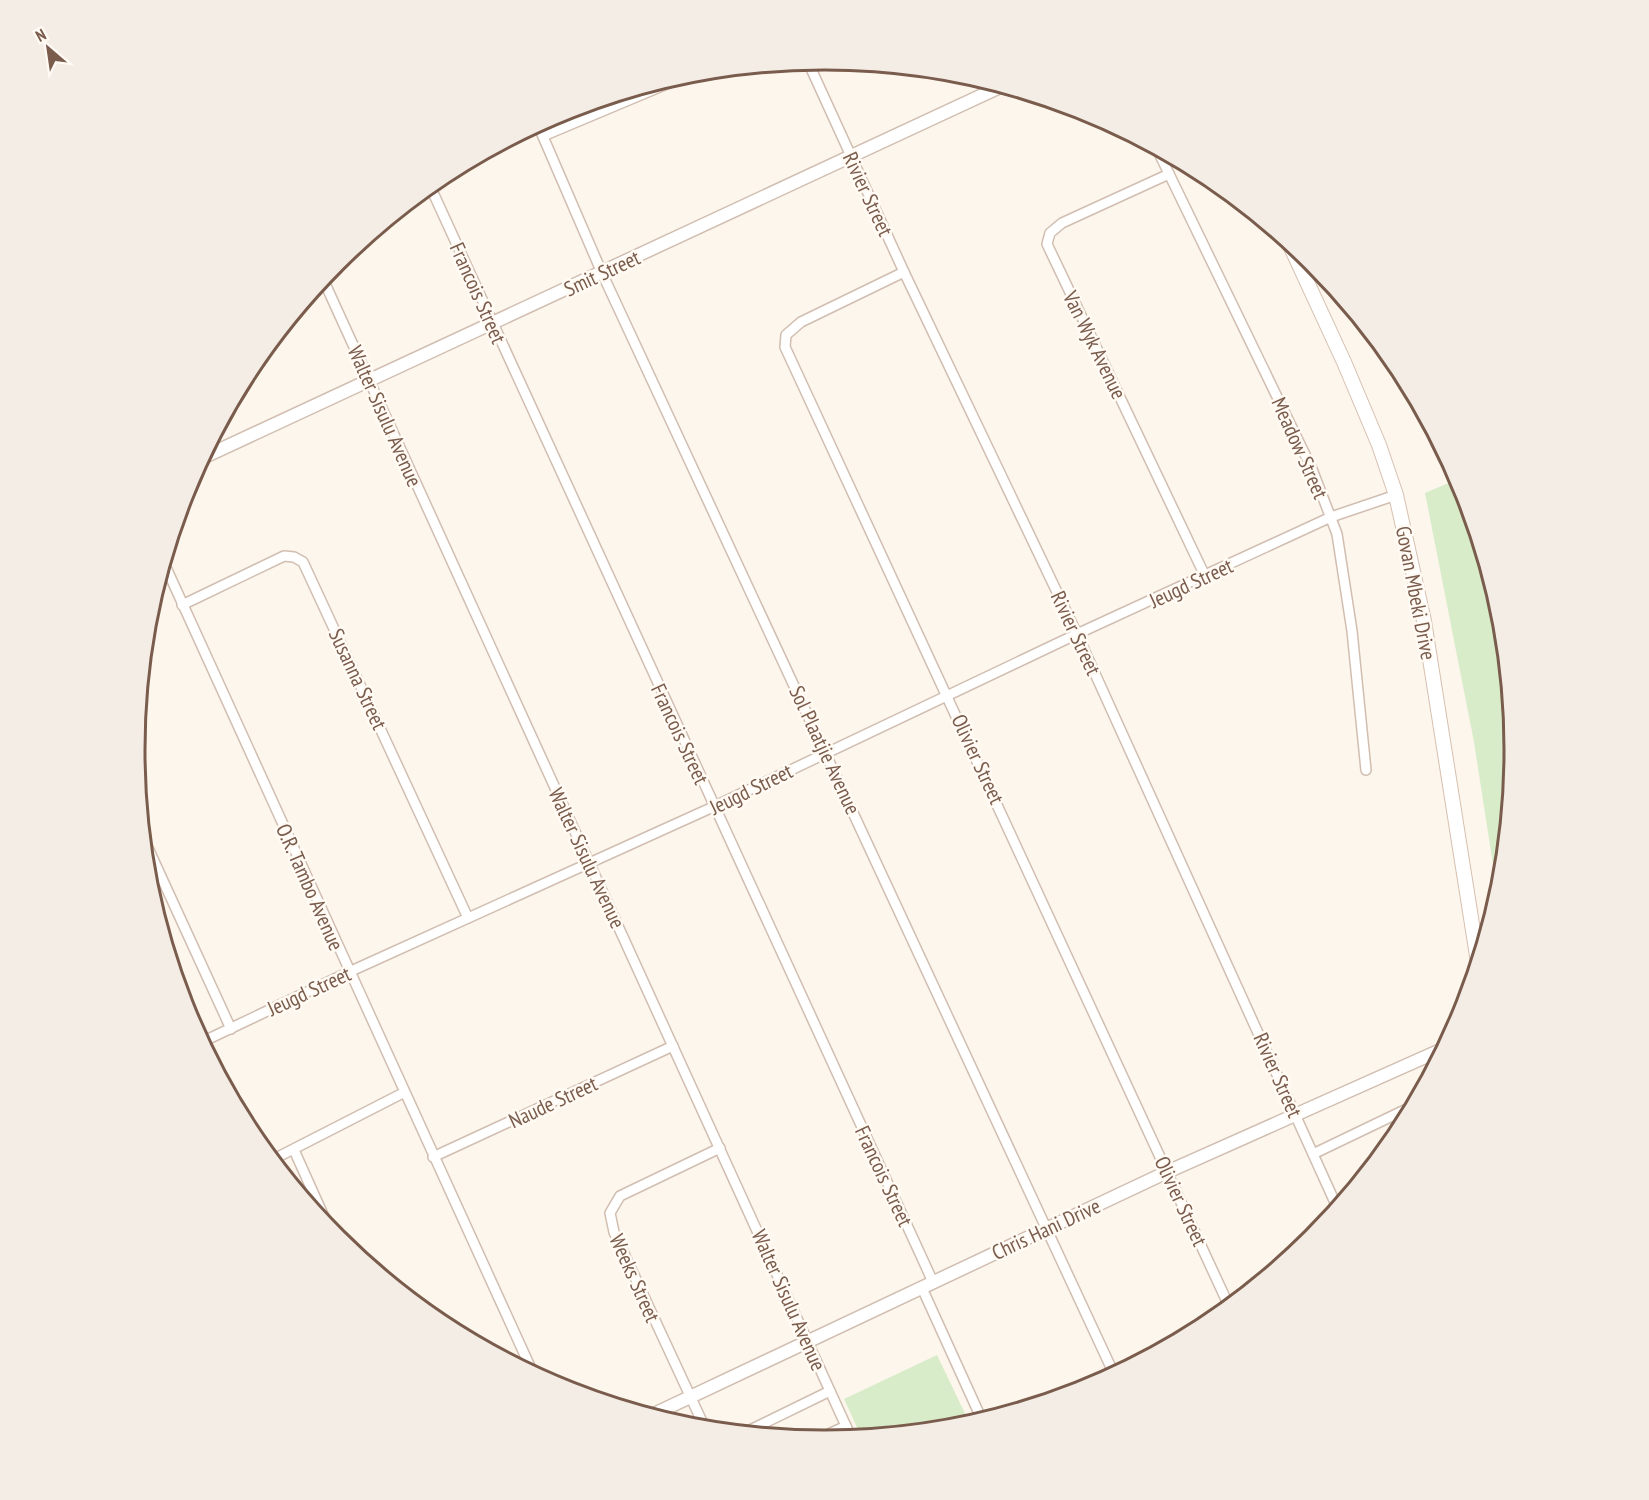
<svg xmlns="http://www.w3.org/2000/svg" width="1649" height="1500" font-family="'PT Sans Narrow',sans-serif">
<rect width="100%" height="100%" fill="#fdf6ec"/>
<g fill="#d8ecc9">
<polygon points="1458,479 1501,616 1514,750 1501,885 1498,897 1474,742 1425,493"/>
<polygon points="937,1355 970,1424 861,1436 844,1399"/>
</g>
<g fill="none" stroke-linecap="round" stroke-linejoin="round">
<g stroke="#d1beb0" stroke-width="12">
<g id="minor">
<polyline points="808,62 904,272 1077,634 1337,1207"/>
<polyline points="538,125 602,273 1114,1374"/>
<polyline points="543,136 693,73"/>
<polyline points="1157,149 1312,469 1337,534 1352,631 1366,770"/>
<polyline points="1169,174 1062,223 1050,233 1047,244 1205,576"/>
<polyline points="430,186 933,1282"/>
<polyline points="904,272 801,322 786,335 785,347 1229,1306"/>
<polyline points="323,279 851,1437"/>
<polyline points="164,563 533,1373"/>
<polyline points="182,605 284,556 294,557 303,562 468,918"/>
<polyline points="143,837 231,1029"/>
<polyline points="202,1042 349,972 713,807 1077,634 1331,517 1396,495"/>
<polyline points="294,1150 330,1230"/>
<polyline points="1313,1154 1413,1106"/>
<polyline points="433,1157 673,1046"/>
<polyline points="272,1160 403,1093"/>
<polyline points="922,1288 982,1420"/>
<polyline points="705,1428 614,1232 610,1213 620,1196 720,1148"/>
<polyline points="746,1432 830,1391"/>
<polyline points="818,1439 846,1426"/>
</g>
</g>
<g stroke="#d1beb0" stroke-width="15">
<g id="tertiary">
<polyline points="202,458 1002,86"/>
<polyline points="652,1415 1167,1172 1443,1049"/>
</g>
</g>
<g stroke="#d6c0b0" stroke-width="16">
<polyline id="secondary" points="1289,243 1344,362 1379,445 1396,495 1424,621 1478,962"/>
</g>
<use href="#minor" stroke="#fff" stroke-width="9"/>
<use href="#tertiary" stroke="#fff" stroke-width="12"/>
<use href="#secondary" stroke="#fff" stroke-width="14"/>
</g>
<g text-anchor="middle" dominant-baseline="central" stroke-width="5" stroke-linejoin="round" paint-order="stroke">
<g font-size="21" fill="#7a5c4d" stroke="#fffaf3">
<text transform="translate(868 194) rotate(65)">Rivier Street</text>
<text transform="translate(602 273) rotate(-25)">Smit Street</text>
<text transform="translate(478 293) rotate(66)">Francois Street</text>
<text transform="translate(1095 345) rotate(64)">Van Wyk Avenue</text>
<text transform="translate(385 416) rotate(66)">Walter Sisulu Avenue</text>
<text transform="translate(1300 448) rotate(66)">Meadow Street</text>
<text transform="translate(1191 583) rotate(-25)">Jeugd Street</text>
<text transform="translate(1416 593) rotate(79)">Govan Mbeki Drive</text>
<text transform="translate(1076 633) rotate(65)">Rivier Street</text>
<text transform="translate(358 679) rotate(65)">Susanna Street</text>
<text transform="translate(680 734) rotate(65)">Francois Street</text>
<text transform="translate(825 750) rotate(65)">Sol Plaatjie Avenue</text>
<text transform="translate(978 759) rotate(65)">Olivier Street</text>
<text transform="translate(751 789) rotate(-26)">Jeugd Street</text>
<text transform="translate(587 858) rotate(65)">Walter Sisulu Avenue</text>
<text transform="translate(310 887) rotate(66)">O.R. Tambo Avenue</text>
<text transform="translate(309 991) rotate(-25)">Jeugd Street</text>
<text transform="translate(1278 1075) rotate(66)">Rivier Street</text>
<text transform="translate(553 1102) rotate(-25)">Naude Street</text>
<text transform="translate(884 1176) rotate(65)">Francois Street</text>
<text transform="translate(1181 1201) rotate(65)">Olivier Street</text>
<text transform="translate(1046 1229) rotate(-25)">Chris Hani Drive</text>
<text transform="translate(635 1278) rotate(66)">Weeks Street</text>
<text transform="translate(789 1300) rotate(66)">Walter Sisulu Avenue</text>
</g>
</g>
<path d="M0 0H1649V1500H0ZM824 70H825A679 679 0 0 1 1504 749V751A679 679 0 0 1 825 1430H824A679 679 0 0 1 145 751V749A679 679 0 0 1 824 70Z" fill="#f4ede6" fill-rule="evenodd"/>
<path fill="none" stroke="#7a5c4d" stroke-width="3" d="M824 70H825A679 679 0 0 1 1504 749V751A679 679 0 0 1 825 1430H824A679 679 0 0 1 145 751V749A679 679 0 0 1 824 70Z"/>
<g transform="translate(48 48) rotate(331)" stroke="#fffaf3" stroke-width="4.5" paint-order="stroke">
<path d="M0-4.5L10 22L0 15L-10 22Z" fill="#7a5c4d"/>
<text y="-9" font-size="16" font-weight="bold" text-anchor="middle" fill="#7a5c4d">N</text>
</g>
</svg>
